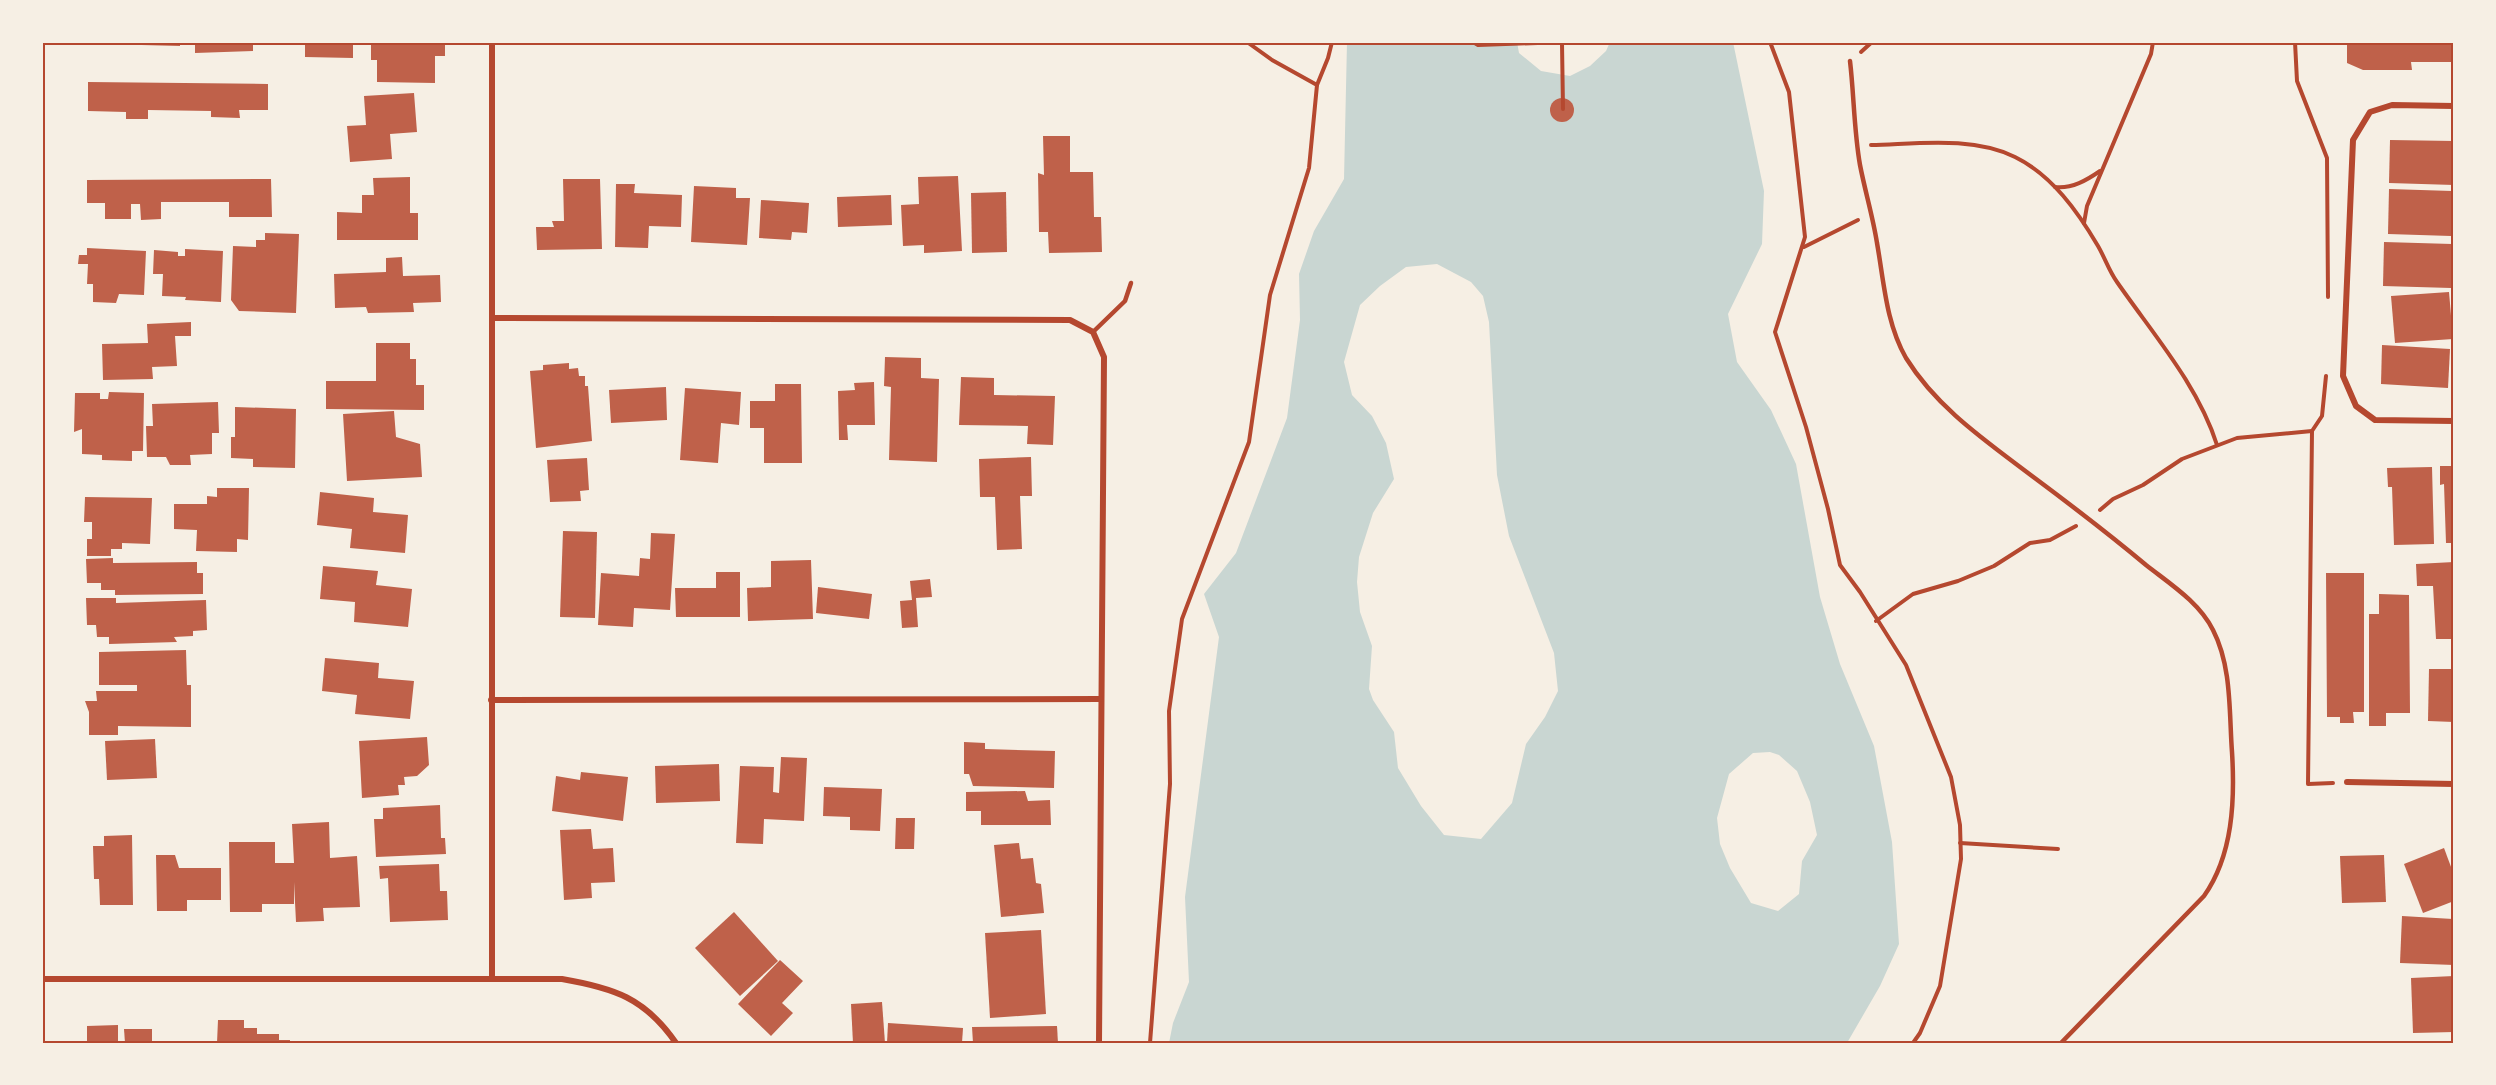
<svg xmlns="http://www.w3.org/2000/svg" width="2496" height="1085" font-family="'Space Grotesk',sans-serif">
<rect width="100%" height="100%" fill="#f6efe4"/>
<path fill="#c9d6d2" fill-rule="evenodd" d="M1347,42H1517L1519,53L1541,71L1570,76L1590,66L1606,51L1610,42H1733L1764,191L1762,244L1728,314L1737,362L1771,410L1796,464L1820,597L1840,664L1874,746L1892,842L1899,944L1880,986L1847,1043H1169L1173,1023L1189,982L1185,897L1219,637L1204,594L1236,553L1287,418L1300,320L1299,274L1314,231L1344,179ZM1437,264L1471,282L1483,296L1489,322L1497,475L1509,536L1554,653L1558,691L1545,717L1526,744L1512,803L1481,839L1444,835L1421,806L1398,768L1394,732L1373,700L1369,689L1372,646L1360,612L1357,582L1359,557L1373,513L1394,479L1386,443L1372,416L1352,395L1344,362L1360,305L1380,286L1406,267ZM1770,752L1779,755L1797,771L1810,802L1817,835L1802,861L1799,894L1778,911L1751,903L1730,868L1720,844L1717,818L1729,774L1753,753Z"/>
<g fill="#bf614a">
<polygon points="103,42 180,42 180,46 103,44"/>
<polygon points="195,42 253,42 253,51 195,53"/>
<polygon points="305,42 353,42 353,58 305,57"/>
<polygon points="371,42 450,42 450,45 445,45 445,56 435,56 435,83 377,82 377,60 371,60"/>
<polygon points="2347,42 2454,42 2454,62 2411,62 2412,70 2363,70 2347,63"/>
<polygon points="88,82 268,84 268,110 239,110 240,118 211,117 211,111 148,110 148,119 126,119 126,112 88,111"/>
<polygon points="414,93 417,132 390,134 392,159 350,162 347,126 366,125 364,96"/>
<circle cx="1562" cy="110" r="12"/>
<polygon points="1043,136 1070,136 1070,172 1093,172 1094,217 1101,217 1102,252 1049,253 1048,232 1039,232 1038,173 1044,175"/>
<polygon points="2390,140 2454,141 2454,185 2389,183"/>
<polygon points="958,176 962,251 924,253 924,245 903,246 901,205 919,204 918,177"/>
<polygon points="410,177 410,213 418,213 418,240 337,240 337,212 362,213 362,195 374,195 373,178"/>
<polygon points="271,179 272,217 229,217 229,202 161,202 161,219 141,220 140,204 131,204 131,219 105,219 105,203 87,203 87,180"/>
<polygon points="563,179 600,179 602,249 537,250 536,227 554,227 552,221 564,221"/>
<polygon points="616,184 635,184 634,193 682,195 681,227 649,226 648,248 615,247"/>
<polygon points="694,186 736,188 736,198 750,198 747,245 691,242"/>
<polygon points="2389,189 2452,191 2451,236 2388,234"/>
<polygon points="1006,192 1007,252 972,253 971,193"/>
<polygon points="891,195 892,225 838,227 837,197"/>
<polygon points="761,200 809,203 807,233 792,232 791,240 759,238"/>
<polygon points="265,233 299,234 296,313 239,311 231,300 233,246 256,247 256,240 265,240"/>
<polygon points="2384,242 2452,244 2451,288 2383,286"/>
<polygon points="87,248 146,251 144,295 119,294 116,303 93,302 93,284 87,284 88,264 78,264 79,255 87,255"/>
<polygon points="185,249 223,251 221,302 185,300 186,297 162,296 163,274 153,274 154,250 178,252 178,256 185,256"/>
<polygon points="402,257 403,276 440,275 441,302 413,303 414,312 368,313 366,307 335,308 334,274 386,272 386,258"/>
<polygon points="2449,292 2453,339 2395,343 2391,296"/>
<polygon points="191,322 191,336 175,336 177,366 152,367 153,379 103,380 102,344 148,343 147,324"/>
<polygon points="376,343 410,343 410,359 416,359 416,385 424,385 424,410 326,409 326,381 376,381"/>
<polygon points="2382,345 2450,349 2448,388 2381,384"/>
<polygon points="885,357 921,358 921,378 939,379 937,462 889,460 891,387 884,386"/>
<polygon points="569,363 569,369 578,368 579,376 585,376 585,386 588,386 592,441 536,448 530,371 543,370 543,365"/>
<polygon points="961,377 994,378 994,395 1055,396 1053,445 1027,444 1028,426 959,425"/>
<polygon points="874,382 875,425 847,425 848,440 839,440 838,391 855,390 854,383"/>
<polygon points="775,384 801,384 802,463 764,463 764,428 750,428 750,401 775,401"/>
<polygon points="666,387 667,420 611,423 609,390"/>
<polygon points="685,388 741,392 739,425 721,423 718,463 680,460"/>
<polygon points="109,392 144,393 143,451 132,451 132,461 102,460 102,455 82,454 82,429 74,432 75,393 100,393 100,399 108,399"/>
<polygon points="218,402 219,433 212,433 212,454 190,455 191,465 170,465 166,457 147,457 146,426 153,426 152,404"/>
<polygon points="235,407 296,409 295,468 253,467 253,459 231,458 231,437 235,437"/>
<polygon points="394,411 396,437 420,444 422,477 347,481 343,414"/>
<polygon points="1031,457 1032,496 1020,496 1022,549 997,550 995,497 980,497 979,459"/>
<polygon points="587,458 589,490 580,491 581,501 550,502 547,460"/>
<polygon points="2440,466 2454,466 2454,543 2446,543 2444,484 2440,485"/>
<polygon points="2432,467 2434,544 2394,545 2392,487 2388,487 2387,468"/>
<polygon points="217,488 249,488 248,540 237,539 237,552 196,551 197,530 174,529 174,504 207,504 207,496 217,497"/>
<polygon points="320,492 374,498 373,512 408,515 405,553 350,548 352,529 317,525"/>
<polygon points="85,497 152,498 150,544 122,543 122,549 111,549 111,556 87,556 87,539 92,539 92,522 84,522"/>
<polygon points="563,531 597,532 595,618 560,617"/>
<polygon points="651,533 675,534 670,610 634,608 633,627 598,625 601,573 639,576 640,558 650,559"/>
<polygon points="113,558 113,563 197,562 197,573 203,573 203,594 115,595 115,590 101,590 101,583 87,583 86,559"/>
<polygon points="811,560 813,619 748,621 747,588 771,587 771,561"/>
<polygon points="2454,562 2454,639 2436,639 2433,586 2417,586 2416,564"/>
<polygon points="323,566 378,571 376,585 412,589 408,627 354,622 355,602 320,599"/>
<polygon points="716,572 740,572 740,617 676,617 675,588 716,588"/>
<polygon points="2326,573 2364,573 2364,712 2353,712 2354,723 2340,723 2340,717 2327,717"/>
<polygon points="930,579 932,597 916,598 918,627 902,628 900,601 912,600 910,581"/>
<polygon points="818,587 872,594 869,619 816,613"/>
<polygon points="2379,594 2409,595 2410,713 2386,713 2386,726 2369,726 2369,614 2379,614"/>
<polygon points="86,598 116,598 116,603 206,600 207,630 193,631 193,636 174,637 177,642 109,644 109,637 97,637 96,625 87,625"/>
<polygon points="186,650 187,685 191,685 191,727 118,726 118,735 89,735 89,712 85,701 97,701 96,691 137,691 137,685 99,685 99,652"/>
<polygon points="325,658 379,663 378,678 414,681 410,719 355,714 357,695 322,691"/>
<polygon points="2429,669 2454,669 2454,722 2428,721"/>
<polygon points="427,737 429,765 417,776 404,777 405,785 398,785 399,795 362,798 359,741"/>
<polygon points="155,739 157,778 107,780 105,741"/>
<polygon points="964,742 985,743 985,749 1055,751 1054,788 973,786 969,774 964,774"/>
<polygon points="781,757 807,758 804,821 764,819 763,844 736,843 740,766 774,767 773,792 779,793"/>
<polygon points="719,764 720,801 656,803 655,766"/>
<polygon points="581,772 628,777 623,821 552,811 556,776 580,780"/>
<polygon points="824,787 882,789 880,831 850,830 850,817 823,816"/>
<polygon points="1025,791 1028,801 1050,800 1051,825 981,825 981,811 966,811 966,792"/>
<polygon points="440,805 441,838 445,838 446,854 376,857 374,819 383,819 383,808"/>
<polygon points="896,818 915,818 914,849 895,849"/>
<polygon points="329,822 330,858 357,856 360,907 323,908 324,921 296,922 294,882 294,904 262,904 262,912 230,912 229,842 275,842 275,863 294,863 292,824"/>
<polygon points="591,829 593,849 613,848 615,882 591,883 592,898 564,900 560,830"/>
<polygon points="132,835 133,905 100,905 99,879 94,879 93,846 104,846 104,836"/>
<polygon points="1019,843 1021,859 1033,858 1036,883 1041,884 1044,913 1001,917 994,845"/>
<polygon points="2444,848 2454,875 2454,901 2423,913 2404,864"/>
<polygon points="156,855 175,855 179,868 221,868 221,900 187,900 187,911 157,911"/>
<polygon points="2384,855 2386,902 2342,903 2340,856"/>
<polygon points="439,864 440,891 447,891 448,920 390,922 388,878 380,879 379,866"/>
<polygon points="734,912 778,961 740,996 695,948"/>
<polygon points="2402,916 2453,919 2454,965 2400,963"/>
<polygon points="1041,930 1046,1014 990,1018 985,933"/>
<polygon points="780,960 803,981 782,1003 793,1013 771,1036 738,1004"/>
<polygon points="2454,976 2454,1032 2413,1033 2411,978"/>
<polygon points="882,1002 885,1043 853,1043 851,1004"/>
<polygon points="218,1020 244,1020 244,1028 257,1028 257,1034 279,1034 279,1040 290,1040 290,1043 217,1043"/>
<polygon points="888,1023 963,1028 962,1043 887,1043"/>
<polygon points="118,1025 118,1043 87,1043 87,1026"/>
<polygon points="1057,1026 1058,1043 973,1043 972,1027"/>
<polygon points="124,1029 152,1029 152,1043 125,1043"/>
</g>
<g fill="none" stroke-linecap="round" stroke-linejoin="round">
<g stroke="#b5482f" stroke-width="4">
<polyline points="1473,42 1478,45 1565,42"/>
<polyline points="1770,42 1789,92 1805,237 1775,332 1806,427 1828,509 1840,565 1860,592 1906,665 1951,777 1960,825 1961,859 1940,986 1920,1033 1913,1043"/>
<polyline points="2295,42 2297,81 2327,158 2328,297"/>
<polyline points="1562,43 1563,109"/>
<polyline points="1861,52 1872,42"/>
<polyline points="1317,85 1328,58 1332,42"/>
<path d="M1871,145C1917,144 1972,136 2015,157C2052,175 2078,212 2098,246C2105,258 2109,271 2117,282C2153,334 2198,385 2217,445"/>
<path d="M2055,187C2072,189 2087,180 2100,171"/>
<polyline points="2084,223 2087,206 2151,54 2153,42"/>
<polyline points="1804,247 1858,220"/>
<polyline points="2326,376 2322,416 2312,431 2308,784 2333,783"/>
<polyline points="2100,510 2113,499 2143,485 2182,459 2237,438 2312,431"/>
<polyline points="1876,621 1913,594 1958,581 1994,566 2030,543 2050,540 2076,526"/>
<polyline points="1960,843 2058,849"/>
<polyline points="1150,1043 1170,784 1169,711 1182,619 1249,442 1270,295 1309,168 1317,85 1272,60 1247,42"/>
</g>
<g stroke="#b5482f" stroke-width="4.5">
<path d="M1850,61C1854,95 1854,131 1860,165C1865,191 1873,217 1877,243C1884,282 1886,323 1906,358C1937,408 1986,441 2032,476C2071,505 2109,534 2146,565C2170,584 2199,602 2213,630C2232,667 2229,712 2232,752C2235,800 2233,855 2204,896L2061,1043"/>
<polyline points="1093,332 1125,301 1131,283"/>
</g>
<g stroke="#b5482f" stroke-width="6">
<polyline points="2454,106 2392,105 2370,112 2353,140 2343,376 2356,406 2375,420 2454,421"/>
<polyline points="492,318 1070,320 1093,332 1104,357 1099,1043"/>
<polyline points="491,700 1100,699"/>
<polyline points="2347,782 2454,784"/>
<polyline points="492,978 492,42"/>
<path d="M42,979H562C614,988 645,998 676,1043"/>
</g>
</g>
<rect width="2496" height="1085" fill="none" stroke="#f6efe4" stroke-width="87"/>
<rect x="44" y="44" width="2408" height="998" fill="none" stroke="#b5482f" stroke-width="2"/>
</svg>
